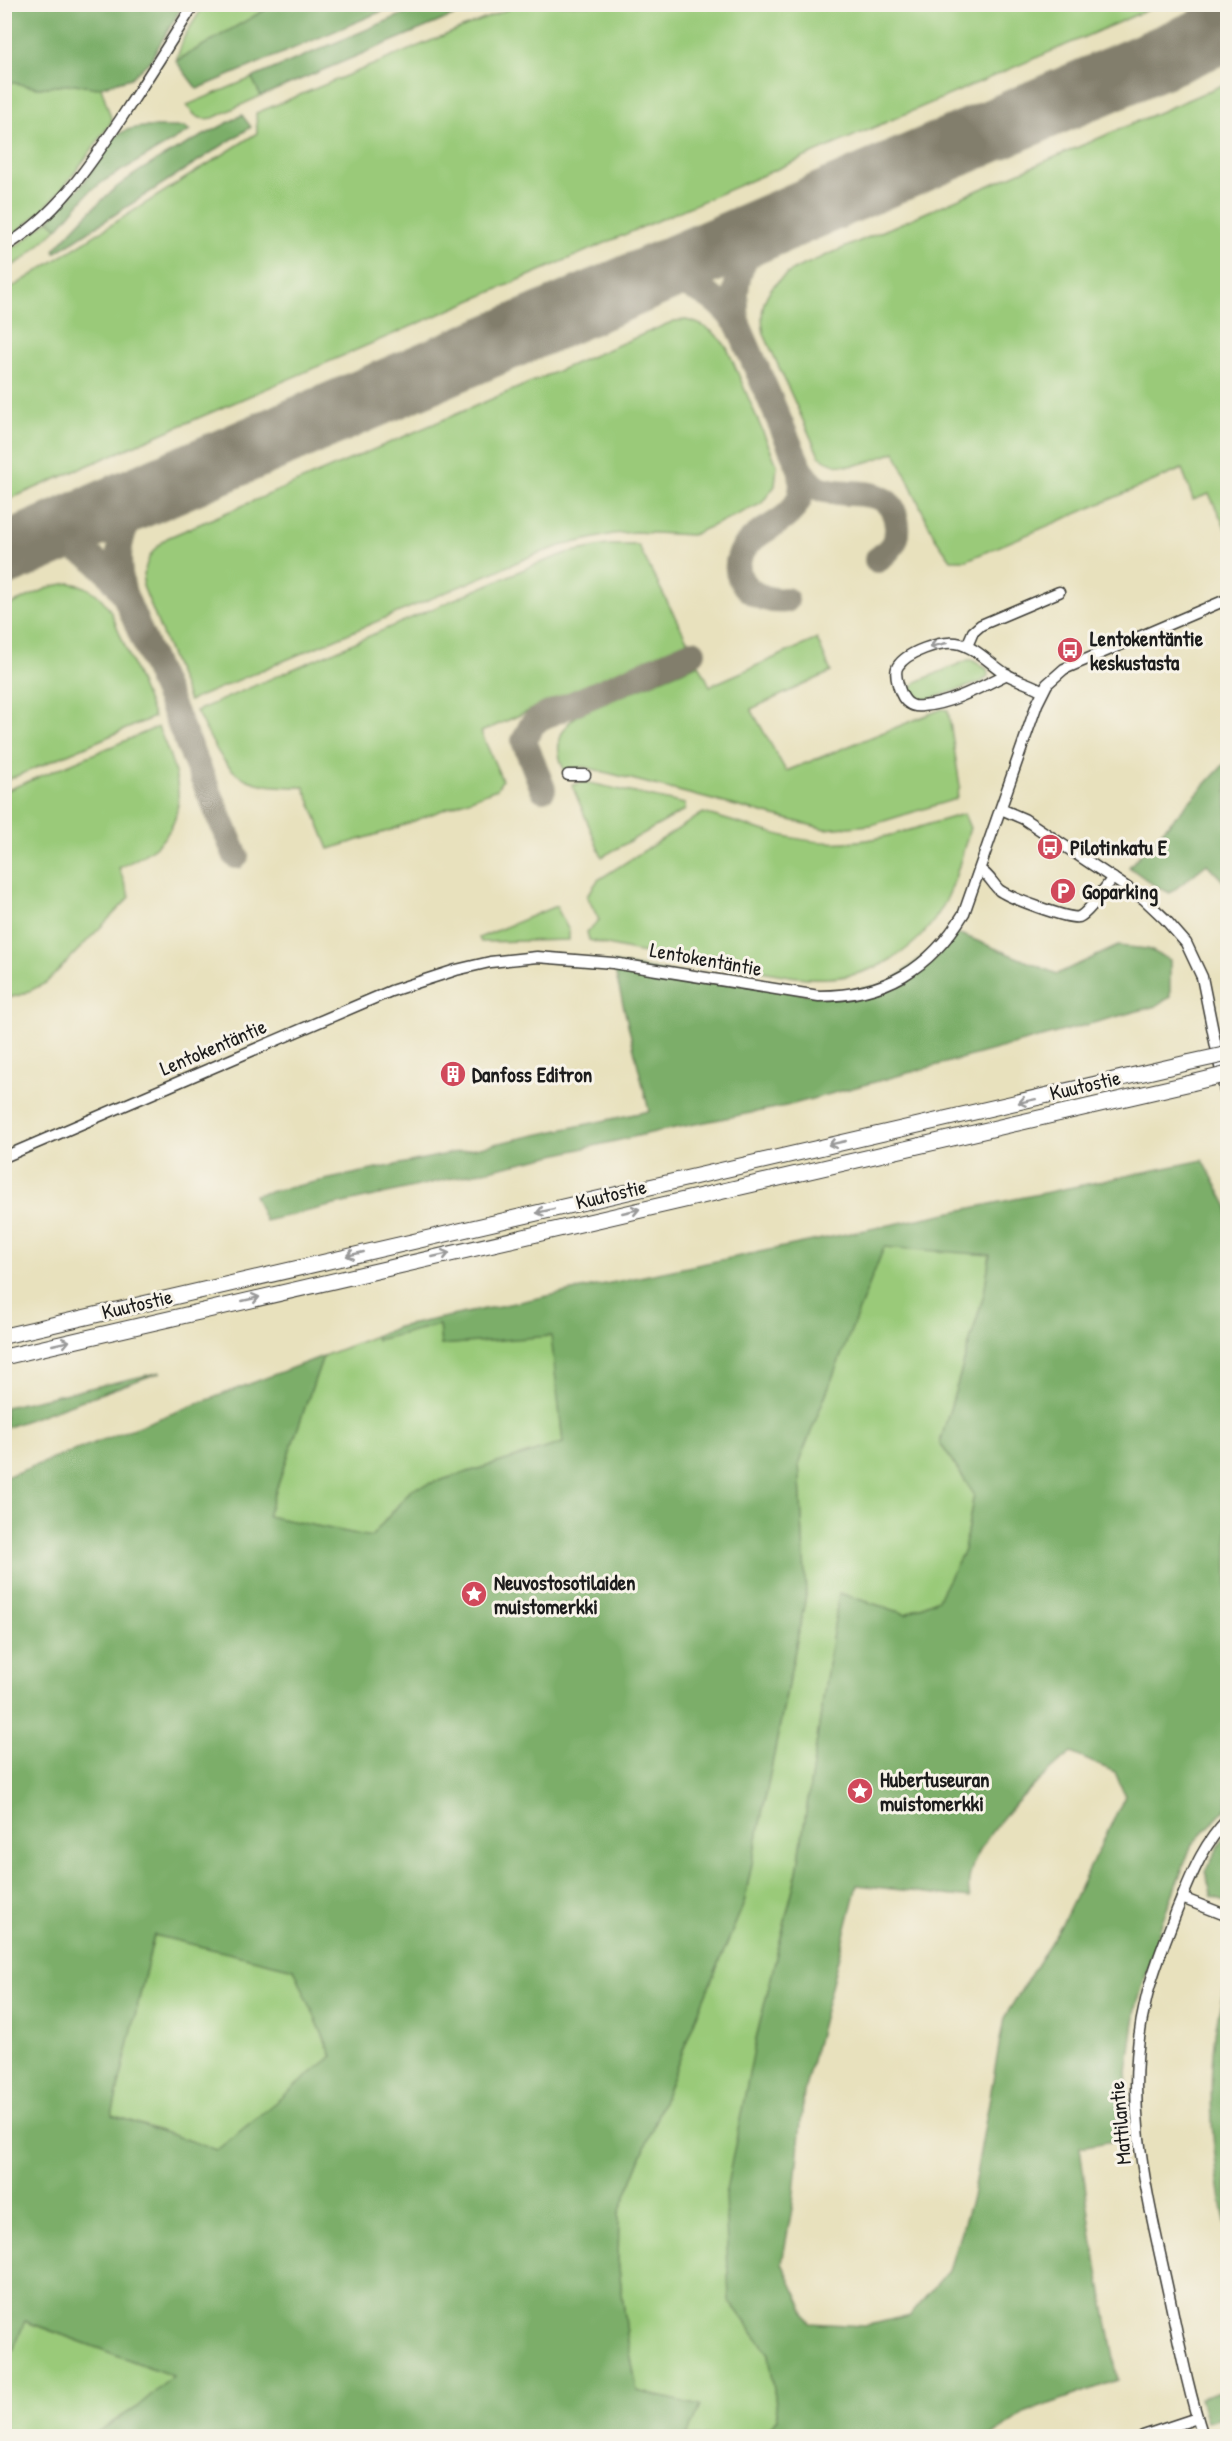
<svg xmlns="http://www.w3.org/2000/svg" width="1232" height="2441" font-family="'Patrick Hand',sans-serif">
<rect width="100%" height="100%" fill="#f7f3e8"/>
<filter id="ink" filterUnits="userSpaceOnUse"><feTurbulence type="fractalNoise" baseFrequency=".0167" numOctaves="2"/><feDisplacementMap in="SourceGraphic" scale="12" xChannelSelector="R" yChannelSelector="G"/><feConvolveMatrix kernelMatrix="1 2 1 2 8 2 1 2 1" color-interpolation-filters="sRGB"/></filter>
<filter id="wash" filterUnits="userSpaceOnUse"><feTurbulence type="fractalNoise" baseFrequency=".008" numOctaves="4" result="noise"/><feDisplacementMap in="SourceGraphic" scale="24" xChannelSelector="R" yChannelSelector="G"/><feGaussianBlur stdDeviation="1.35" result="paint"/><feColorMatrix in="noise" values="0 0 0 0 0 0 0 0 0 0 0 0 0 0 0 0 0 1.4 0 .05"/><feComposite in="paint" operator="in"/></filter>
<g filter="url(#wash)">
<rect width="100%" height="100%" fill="#e8e1bd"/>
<g fill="#9aca79" stroke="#5b734a" stroke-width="1.5">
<polygon points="204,5 275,5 176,61 184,37"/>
<polygon points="518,5 1159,5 5,501 5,292 257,133 256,113"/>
<path d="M252,78L261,96L213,118C199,121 194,116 187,105Z"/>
<path d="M5,81L38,88L75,84L101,87L112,121C78,169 55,206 5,240Z"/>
<path d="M1227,83V531L1209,494L1193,500L1182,469L967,560H951L934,536L895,452C868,462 846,475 819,456L764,334C757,302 769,283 797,268Z"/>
<polygon points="49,220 58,228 24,259 5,270 5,252 21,243"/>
<path d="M686,320C705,324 718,333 728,350L777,465L775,486L761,504L692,535L635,532L613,534L564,545L534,555L189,701L143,586C144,565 149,551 167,538L674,321Z"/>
<path d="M607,545H638L688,642L481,732L502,780L497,789L388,831L329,849L304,787C232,788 227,771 196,711L529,567L567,553Z"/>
<path d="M70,583C90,586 101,595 111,612L154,717L5,781V607L53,586Z"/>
<path d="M817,639L831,672L751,709L786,771L942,709L948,710L960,786L956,799L871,825L825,829L608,773L585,767L564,770C553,746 559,727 581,713L699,664L710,686Z"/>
<polygon points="968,660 972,660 987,669 988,676 982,682 930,699 923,699 912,694 911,688 916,682"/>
<path d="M158,727C175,766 195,813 155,847C144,856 131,862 119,868L130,897L46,983L23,994L5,999V791Z"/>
<polygon points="585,782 685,804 685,810 602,857 572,785"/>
<path d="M703,813C749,825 799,846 847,842C887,840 926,824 964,814L970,828C962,853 956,883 943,906C920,948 876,976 828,978C798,980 764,971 733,966C685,959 636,954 589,940L587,932L599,920L587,896L598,880Z"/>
<polygon points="556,906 569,931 569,940 481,942 479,938"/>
<polygon points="884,1247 990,1254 984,1294 940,1443 974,1494 964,1550 938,1599 906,1614 839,1593 797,1872 756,2039 729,2300 769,2354 778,2419 761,2436 687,2436 699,2406 637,2391 628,2342 618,2260 619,2213 697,2015 744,1903 806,1596 799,1462"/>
<polygon points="440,1324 441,1345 552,1335 563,1443 412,1489 371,1537 267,1516 323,1356 375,1336 377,1340"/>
<polygon points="154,1935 295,1969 332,2057 217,2150 112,2115"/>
<polygon points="24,2321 174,2376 137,2407 91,2436 5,2436 4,2370"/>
</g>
<g fill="#7bae69" stroke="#4c6542" stroke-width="1.5" fill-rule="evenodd">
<polygon points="275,4 397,4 397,5 197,89 176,61"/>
<polygon points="427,4 479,5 261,96 252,78"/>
<polygon points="4,5 5,4 183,5 150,61 131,78 97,88 75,84 38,88 5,81"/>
<path d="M242,115L251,127L55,253L54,250C74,228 94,206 117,187C154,158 201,138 242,115Z"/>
<path d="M144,127H185L190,131L107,179L90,191L58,228L49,220L84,182L113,139C122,130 132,128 144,127Z"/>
<polygon points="1227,761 1227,885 1207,864 1170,893 1154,885 1129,867"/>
<polygon points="952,933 963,935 1057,974 1118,946 1148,949 1170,960 1170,997 1156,1006 786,1106 655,1132 265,1221 254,1195 649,1111 613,963 819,996 888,984"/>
<path d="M1203,1160L1228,1207L1227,1808L1192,1844L1162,1922L1136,2008L1127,2072L1131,2138L1080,2147L1093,2244L1118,2380L1024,2413L992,2436H761L778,2419L769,2354L729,2300L725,2195L756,2039L797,1872L839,1593L906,1614L938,1599L964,1550L974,1494L940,1443L984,1294L990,1255L884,1247L799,1462L806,1595L744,1903L697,2015L619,2213L618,2260L628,2342L637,2391L700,2406L687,2436H91L137,2407L173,2376L25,2321L5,2370V1477L323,1356L267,1516L371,1537L412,1489L563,1443L551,1336L441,1345L439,1325L377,1340L375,1336L398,1327ZM1071,1753L1115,1772L1125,1796L1063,1922L1004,2018L972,2197L949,2270L910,2315L865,2326L810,2323L782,2263L793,2203L804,2092L857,1885L970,1898C957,1849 1037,1781 1071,1753ZM154,1935L294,1969L332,2056L217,2150L112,2115Z"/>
<polygon points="161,1372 5,1428 5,1407"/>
<polygon points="1224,1837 1227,1841 1227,1903 1212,1897 1205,1871"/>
<path d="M1227,1981V2232C1211,2154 1202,2058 1227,1981Z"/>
<polygon points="1227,2390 1227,2416 1207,2422 1200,2398"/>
</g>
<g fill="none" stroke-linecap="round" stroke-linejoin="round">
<g stroke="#827e6c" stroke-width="26">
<path d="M631,285C677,275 710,287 738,325C730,278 742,250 780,221"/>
<path d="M738,325L801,471C807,479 813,486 822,489C849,499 893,481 897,526C899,541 889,551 877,560"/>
<path d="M15,550C65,534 97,552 124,594C109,535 127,513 175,482"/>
<polyline points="124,594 236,856"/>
<path d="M786,600C755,604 723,577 745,547C759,528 786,524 797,503C803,493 802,482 801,471"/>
<polyline points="543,789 524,741 532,725 540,718 693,652"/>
</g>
<polyline stroke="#827e6c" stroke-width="63" points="4,555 1228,29"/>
</g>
</g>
<g filter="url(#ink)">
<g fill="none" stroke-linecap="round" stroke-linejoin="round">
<g stroke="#3b3a34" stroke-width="13">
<g id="minor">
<path d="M4,247C55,217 88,168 120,120C145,82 170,43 194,4"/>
<polyline points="967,646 973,632 981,625 1059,592"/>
<path d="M1007,674C981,687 951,704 922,706C916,707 909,705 905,700C900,694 893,673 898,666C907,652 940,641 956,643C975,646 990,664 1006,674C1018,681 1031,684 1043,691"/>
<polyline points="568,775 585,775"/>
<polyline points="1001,809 1024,819 1144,899 1164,918 1186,943 1202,977 1228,1106"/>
<path d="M980,870C989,875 992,883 999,890C1008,897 1069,920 1079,917C1089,913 1105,887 1113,878"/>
<path d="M4,1157L391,991L456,970L490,962L537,957L613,963L819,996C885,996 930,969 964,913L1037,704L1047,684L1064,669L1228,599"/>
<polyline points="1182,1898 1228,1916"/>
<polyline points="1143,2436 1197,2418"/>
<path d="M1203,2436C1187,2388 1178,2336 1167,2286C1146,2190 1122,2098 1146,2000C1153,1969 1166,1939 1177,1910C1191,1877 1202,1845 1228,1819"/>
</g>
</g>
<g stroke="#3b3a34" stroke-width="17">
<g id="highway">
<polyline points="4,1336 1187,1063"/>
<polyline points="4,1357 1191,1083"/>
</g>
</g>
<use href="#minor" stroke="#fff" stroke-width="10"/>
<use href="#highway" stroke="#fff" stroke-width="15"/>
<g stroke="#3b3a34" stroke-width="17" stroke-linecap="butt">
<g id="highway-bridge">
<polyline points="1187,1063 1228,1054"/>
<polyline points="1191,1083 1228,1074"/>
</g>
</g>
<use href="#highway-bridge" stroke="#fff" stroke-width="15"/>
</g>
<defs><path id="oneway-shaft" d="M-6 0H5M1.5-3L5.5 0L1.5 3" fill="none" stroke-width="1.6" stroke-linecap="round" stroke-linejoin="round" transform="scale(1.5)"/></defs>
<g stroke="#999">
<use href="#oneway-shaft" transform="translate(938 645) rotate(167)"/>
<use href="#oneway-shaft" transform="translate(1027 1101) rotate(168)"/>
<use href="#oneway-shaft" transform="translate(837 1143) rotate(167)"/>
<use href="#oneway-shaft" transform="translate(545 1211) rotate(167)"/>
<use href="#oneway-shaft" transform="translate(631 1211) rotate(-13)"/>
<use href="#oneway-shaft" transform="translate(355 1254) rotate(167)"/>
<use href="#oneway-shaft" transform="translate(441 1255) rotate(-13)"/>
<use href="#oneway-shaft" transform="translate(251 1299) rotate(-13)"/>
<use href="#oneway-shaft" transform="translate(61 1343) rotate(-13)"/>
</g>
</g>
<defs>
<g id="bus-disc" transform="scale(1.35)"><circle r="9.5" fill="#d1495b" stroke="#f7f3e8"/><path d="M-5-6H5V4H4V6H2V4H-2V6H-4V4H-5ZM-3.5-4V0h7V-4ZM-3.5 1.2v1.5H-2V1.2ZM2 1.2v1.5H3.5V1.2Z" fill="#fff"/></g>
<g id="parking-disc" transform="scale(1.35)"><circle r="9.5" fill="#d1495b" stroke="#f7f3e8"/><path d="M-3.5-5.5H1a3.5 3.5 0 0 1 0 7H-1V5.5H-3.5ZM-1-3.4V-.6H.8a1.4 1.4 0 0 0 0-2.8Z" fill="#fff"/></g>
<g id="building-disc" transform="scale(1.35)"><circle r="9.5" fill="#d1495b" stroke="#f7f3e8"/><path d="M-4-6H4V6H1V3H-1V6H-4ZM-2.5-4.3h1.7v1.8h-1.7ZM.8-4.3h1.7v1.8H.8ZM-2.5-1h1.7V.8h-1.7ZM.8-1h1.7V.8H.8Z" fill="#fff"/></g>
<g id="sight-disc" transform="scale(1.35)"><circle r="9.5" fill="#d1495b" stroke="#f7f3e8"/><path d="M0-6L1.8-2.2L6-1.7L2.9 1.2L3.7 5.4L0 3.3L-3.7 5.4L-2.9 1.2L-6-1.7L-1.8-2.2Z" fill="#fff"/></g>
</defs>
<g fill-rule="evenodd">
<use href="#bus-disc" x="1070" y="650"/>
<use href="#bus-disc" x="1050" y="847"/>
<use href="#parking-disc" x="1063" y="891"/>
<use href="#building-disc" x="453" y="1074"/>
<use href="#sight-disc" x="474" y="1594"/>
<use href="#sight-disc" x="860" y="1791"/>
</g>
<g text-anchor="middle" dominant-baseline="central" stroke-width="6" stroke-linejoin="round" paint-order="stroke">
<g font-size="21" font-weight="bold" fill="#1c1c1c" stroke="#f7f3e8" text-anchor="start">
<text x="1090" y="638">Lentokentäntie<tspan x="1090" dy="24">keskustasta</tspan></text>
<text x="1070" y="847">Pilotinkatu E</text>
<text x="1082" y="891">Goparking</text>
<text x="472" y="1074">Danfoss Editron</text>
<text x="494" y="1582">Neuvostosotilaiden<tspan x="494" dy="24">muistomerkki</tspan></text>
<text x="880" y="1779">Hubertuseuran<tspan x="880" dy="24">muistomerkki</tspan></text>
</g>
<g font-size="21" fill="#1c1c1c" stroke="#f7f3e8">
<text transform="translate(706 959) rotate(10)">Lentokentäntie</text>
<text transform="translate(213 1047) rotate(-23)">Lentokentäntie</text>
<text transform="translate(1085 1085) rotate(-13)">Kuutostie</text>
<text transform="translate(611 1194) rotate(-13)">Kuutostie</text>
<text transform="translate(137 1304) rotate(-13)">Kuutostie</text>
<text transform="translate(1120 2123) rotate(-95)">Mattilantie</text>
</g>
</g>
<rect width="1232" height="2441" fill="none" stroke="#f7f3e8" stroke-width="24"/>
</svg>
